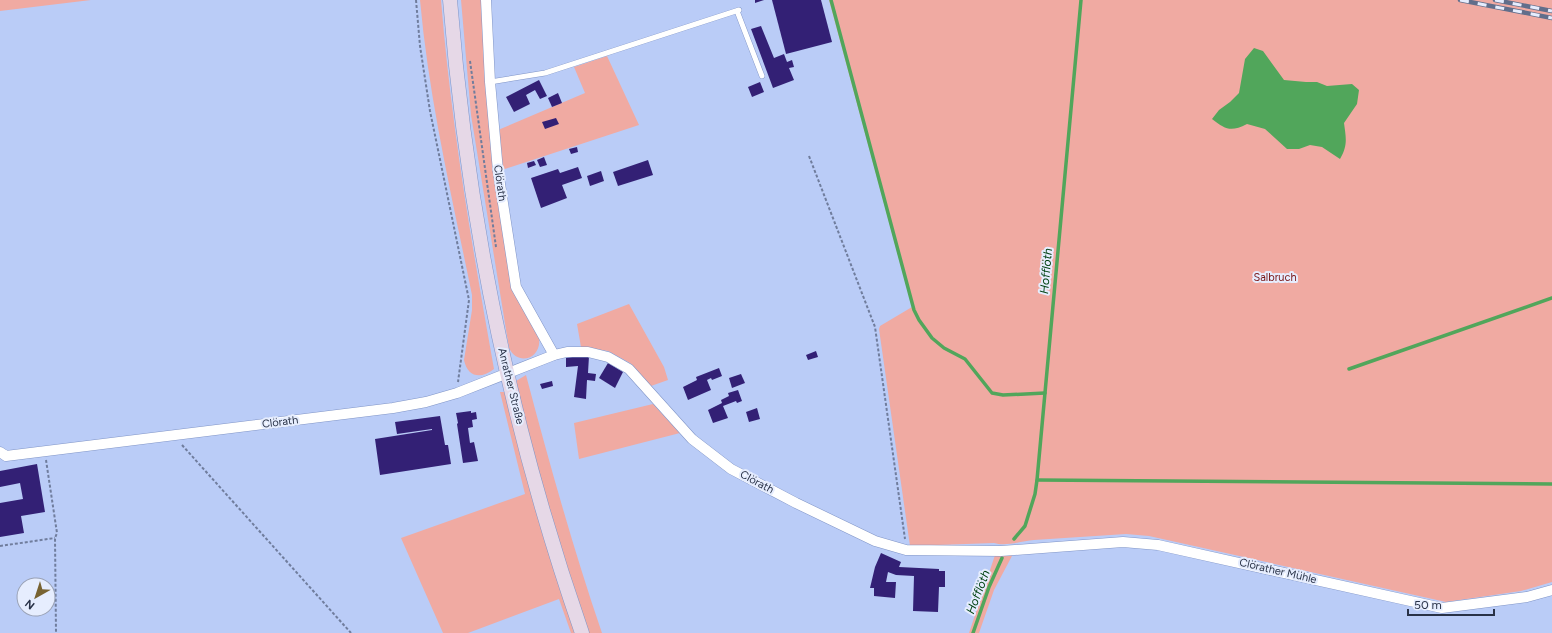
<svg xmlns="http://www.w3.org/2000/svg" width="1552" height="633" font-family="Figtree,sans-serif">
<rect width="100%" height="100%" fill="#baccf7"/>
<g fill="#f0aaa2">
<polygon points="0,0 91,0 0,11"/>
<path d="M420,0H441C451,124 472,246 494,369C481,379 468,378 464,360L472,310V295C452,197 429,100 420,0Z"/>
<path d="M461,0H483L504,239L539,338C542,358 518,367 509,348L471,115Z"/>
<path d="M829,0H1552V582L1521,591L1446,602L1149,536L1126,534L1034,540C1021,541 1006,547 994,543L910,546L879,329L880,326L912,307Z"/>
<polygon points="607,56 639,125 502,170 498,130 585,93 574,67"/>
<polygon points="629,304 664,367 668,380 651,386 630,363 608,351 581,347 577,324"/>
<path d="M526,375C549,462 573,548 602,633H588L544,496L516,381Z"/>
<polygon points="500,392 505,392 576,633 571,633 559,599 468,633 443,633 401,538 525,494"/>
<polygon points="653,404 680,433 579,459 574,423"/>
<polygon points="1013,554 994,590 979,633 969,633 995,555"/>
</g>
<path fill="#51a65b" d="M1254,48L1263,51L1284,80L1306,82H1317L1327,86L1352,84L1359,90L1357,104L1344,123C1346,138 1348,145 1340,159L1322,147L1310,145L1299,149H1287L1265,129L1247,124C1231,132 1226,130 1212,119L1219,110L1230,102L1239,93L1245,59Z"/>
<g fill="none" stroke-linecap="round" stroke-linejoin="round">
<g stroke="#51a65b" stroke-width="3.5">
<polyline points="831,0 914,310 919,320 932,338 944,348 965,359 992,393 1003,395 1045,393"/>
<polyline points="1349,369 1552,298"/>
<polyline points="1037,480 1552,484"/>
<polyline points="1014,539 1025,526 1035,494 1037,480 1081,0"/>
<polyline points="973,633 989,587 1002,558"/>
</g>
</g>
<g fill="#332075">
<polygon points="755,0 764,0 755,3"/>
<polygon points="772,0 821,0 832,42 786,54"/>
<polygon points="761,26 774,58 784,54 787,62 792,60 794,67 789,68 794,80 773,88 751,29"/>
<polygon points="539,80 547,96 540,99 535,90 526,95 530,104 514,112 506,97"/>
<polygon points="760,82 764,92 752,97 748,87"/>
<polygon points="558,93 562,103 552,107 548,98"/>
<polygon points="556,118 559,124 545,129 542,122"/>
<polygon points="577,147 578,152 571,154 569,149"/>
<polygon points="544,157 547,165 540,167 537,160"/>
<polygon points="648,160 653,175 618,186 613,172"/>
<polygon points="534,161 536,165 528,168 527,163"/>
<polygon points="578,167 582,178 562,185 567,198 541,208 531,178 558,169 560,173"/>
<polygon points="601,171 604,181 590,186 587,176"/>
<polygon points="816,351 818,357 808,360 806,355"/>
<polygon points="579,356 589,356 588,373 596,374 595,381 587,380 586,399 574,397 578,366 566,367 566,358"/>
<polygon points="608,363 623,372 615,388 599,378"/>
<polygon points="719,368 722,376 712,380 711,378 707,380 711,390 688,400 683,387 697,380 696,377"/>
<polygon points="741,374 745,383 732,388 729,378"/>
<polygon points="552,381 553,386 542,389 540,384"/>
<polygon points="738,390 742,401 737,403 736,401 723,406 728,418 713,423 708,410 722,403 721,400 729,396 728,393"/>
<polygon points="757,408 760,419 749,422 746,412"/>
<polygon points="471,411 471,413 476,412 477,419 472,420 473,427 468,428 470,443 474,442 478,461 463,463 457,424 458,423 456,413"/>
<polygon points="440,416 445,445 448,445 451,464 380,475 375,439 432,430 432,429 397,434 395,422"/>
<polygon points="37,464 45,512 21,516 24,533 0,537 0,503 23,499 20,483 0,487 0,471"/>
<polygon points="881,553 901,562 899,567 939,569 939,571 945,571 945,587 939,587 938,612 913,611 914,576 896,575 888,572 886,582 896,582 895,598 874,596 874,588 870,588 875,567"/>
</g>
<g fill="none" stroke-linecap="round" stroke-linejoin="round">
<g stroke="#8095c7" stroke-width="6">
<g id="lane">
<polyline points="737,11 762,76"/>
<polyline points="490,82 545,73 739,10"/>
</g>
</g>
<g stroke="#8095c7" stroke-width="11">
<g id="street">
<polyline points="486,0 490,82 498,171 516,287 554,355"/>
<polyline points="0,452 6,456 393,408 426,402 457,393 554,355 567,352 588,352 608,357 629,369 692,439 731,469 796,503 875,541 906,550 1001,551 1123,542 1158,545 1442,608 1527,597 1552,590"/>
</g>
</g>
<g stroke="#8095c7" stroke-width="15">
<path id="secondary" d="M450,0C467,215 511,429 582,633"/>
</g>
<g stroke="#707d9d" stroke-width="2" stroke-dasharray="3 2" stroke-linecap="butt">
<polyline points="416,0 420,46 430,111 469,300 458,382"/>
<polyline points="470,61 496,247"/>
<polyline points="809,156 875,327 905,539"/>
<polyline points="182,445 351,633"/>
<polyline points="46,460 57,533 55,538 56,633"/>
<polyline points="0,546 55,538"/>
</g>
<use href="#lane" stroke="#fff" stroke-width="5"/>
<use href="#street" stroke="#fff" stroke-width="10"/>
<use href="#secondary" stroke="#e6d8e7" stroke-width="14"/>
<g stroke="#616e8b" stroke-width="4.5">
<g id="rail">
<polyline points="1460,0 1552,18"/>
<polyline points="1495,0 1552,11"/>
</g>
</g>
<use href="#rail" stroke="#e6edfe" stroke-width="3" stroke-dasharray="9" stroke-linecap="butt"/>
</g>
<g text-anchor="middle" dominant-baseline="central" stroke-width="4" stroke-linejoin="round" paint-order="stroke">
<g font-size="11" fill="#293247" stroke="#e6edfe">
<text transform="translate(500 183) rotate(82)">Clörath</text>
<text transform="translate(511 386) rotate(76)">Anrather Straße</text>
<text transform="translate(280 422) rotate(-7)">Clörath</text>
<text transform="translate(757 482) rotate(28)">Clörath</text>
<text transform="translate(1278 571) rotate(13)">Clörather Mühle</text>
</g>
<g font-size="11" fill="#781516" stroke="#e6edfe">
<text x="1275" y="277">Salbruch</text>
</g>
<g font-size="12" font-style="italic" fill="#004211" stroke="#e6edfe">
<text transform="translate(1046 271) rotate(-85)">Hofflöth</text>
<text transform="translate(978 592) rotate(-69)">Hofflöth</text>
</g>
</g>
<g transform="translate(36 597) rotate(219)"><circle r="19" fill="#e6edfe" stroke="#9aa2b5"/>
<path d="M0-3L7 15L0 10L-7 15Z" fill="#786332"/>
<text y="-6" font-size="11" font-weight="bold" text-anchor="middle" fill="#293247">N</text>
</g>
<path d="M1408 609v6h86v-6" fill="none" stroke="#293247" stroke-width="2"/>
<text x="1414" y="609" font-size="12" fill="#293247" stroke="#e6edfe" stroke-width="3" paint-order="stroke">50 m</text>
</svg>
